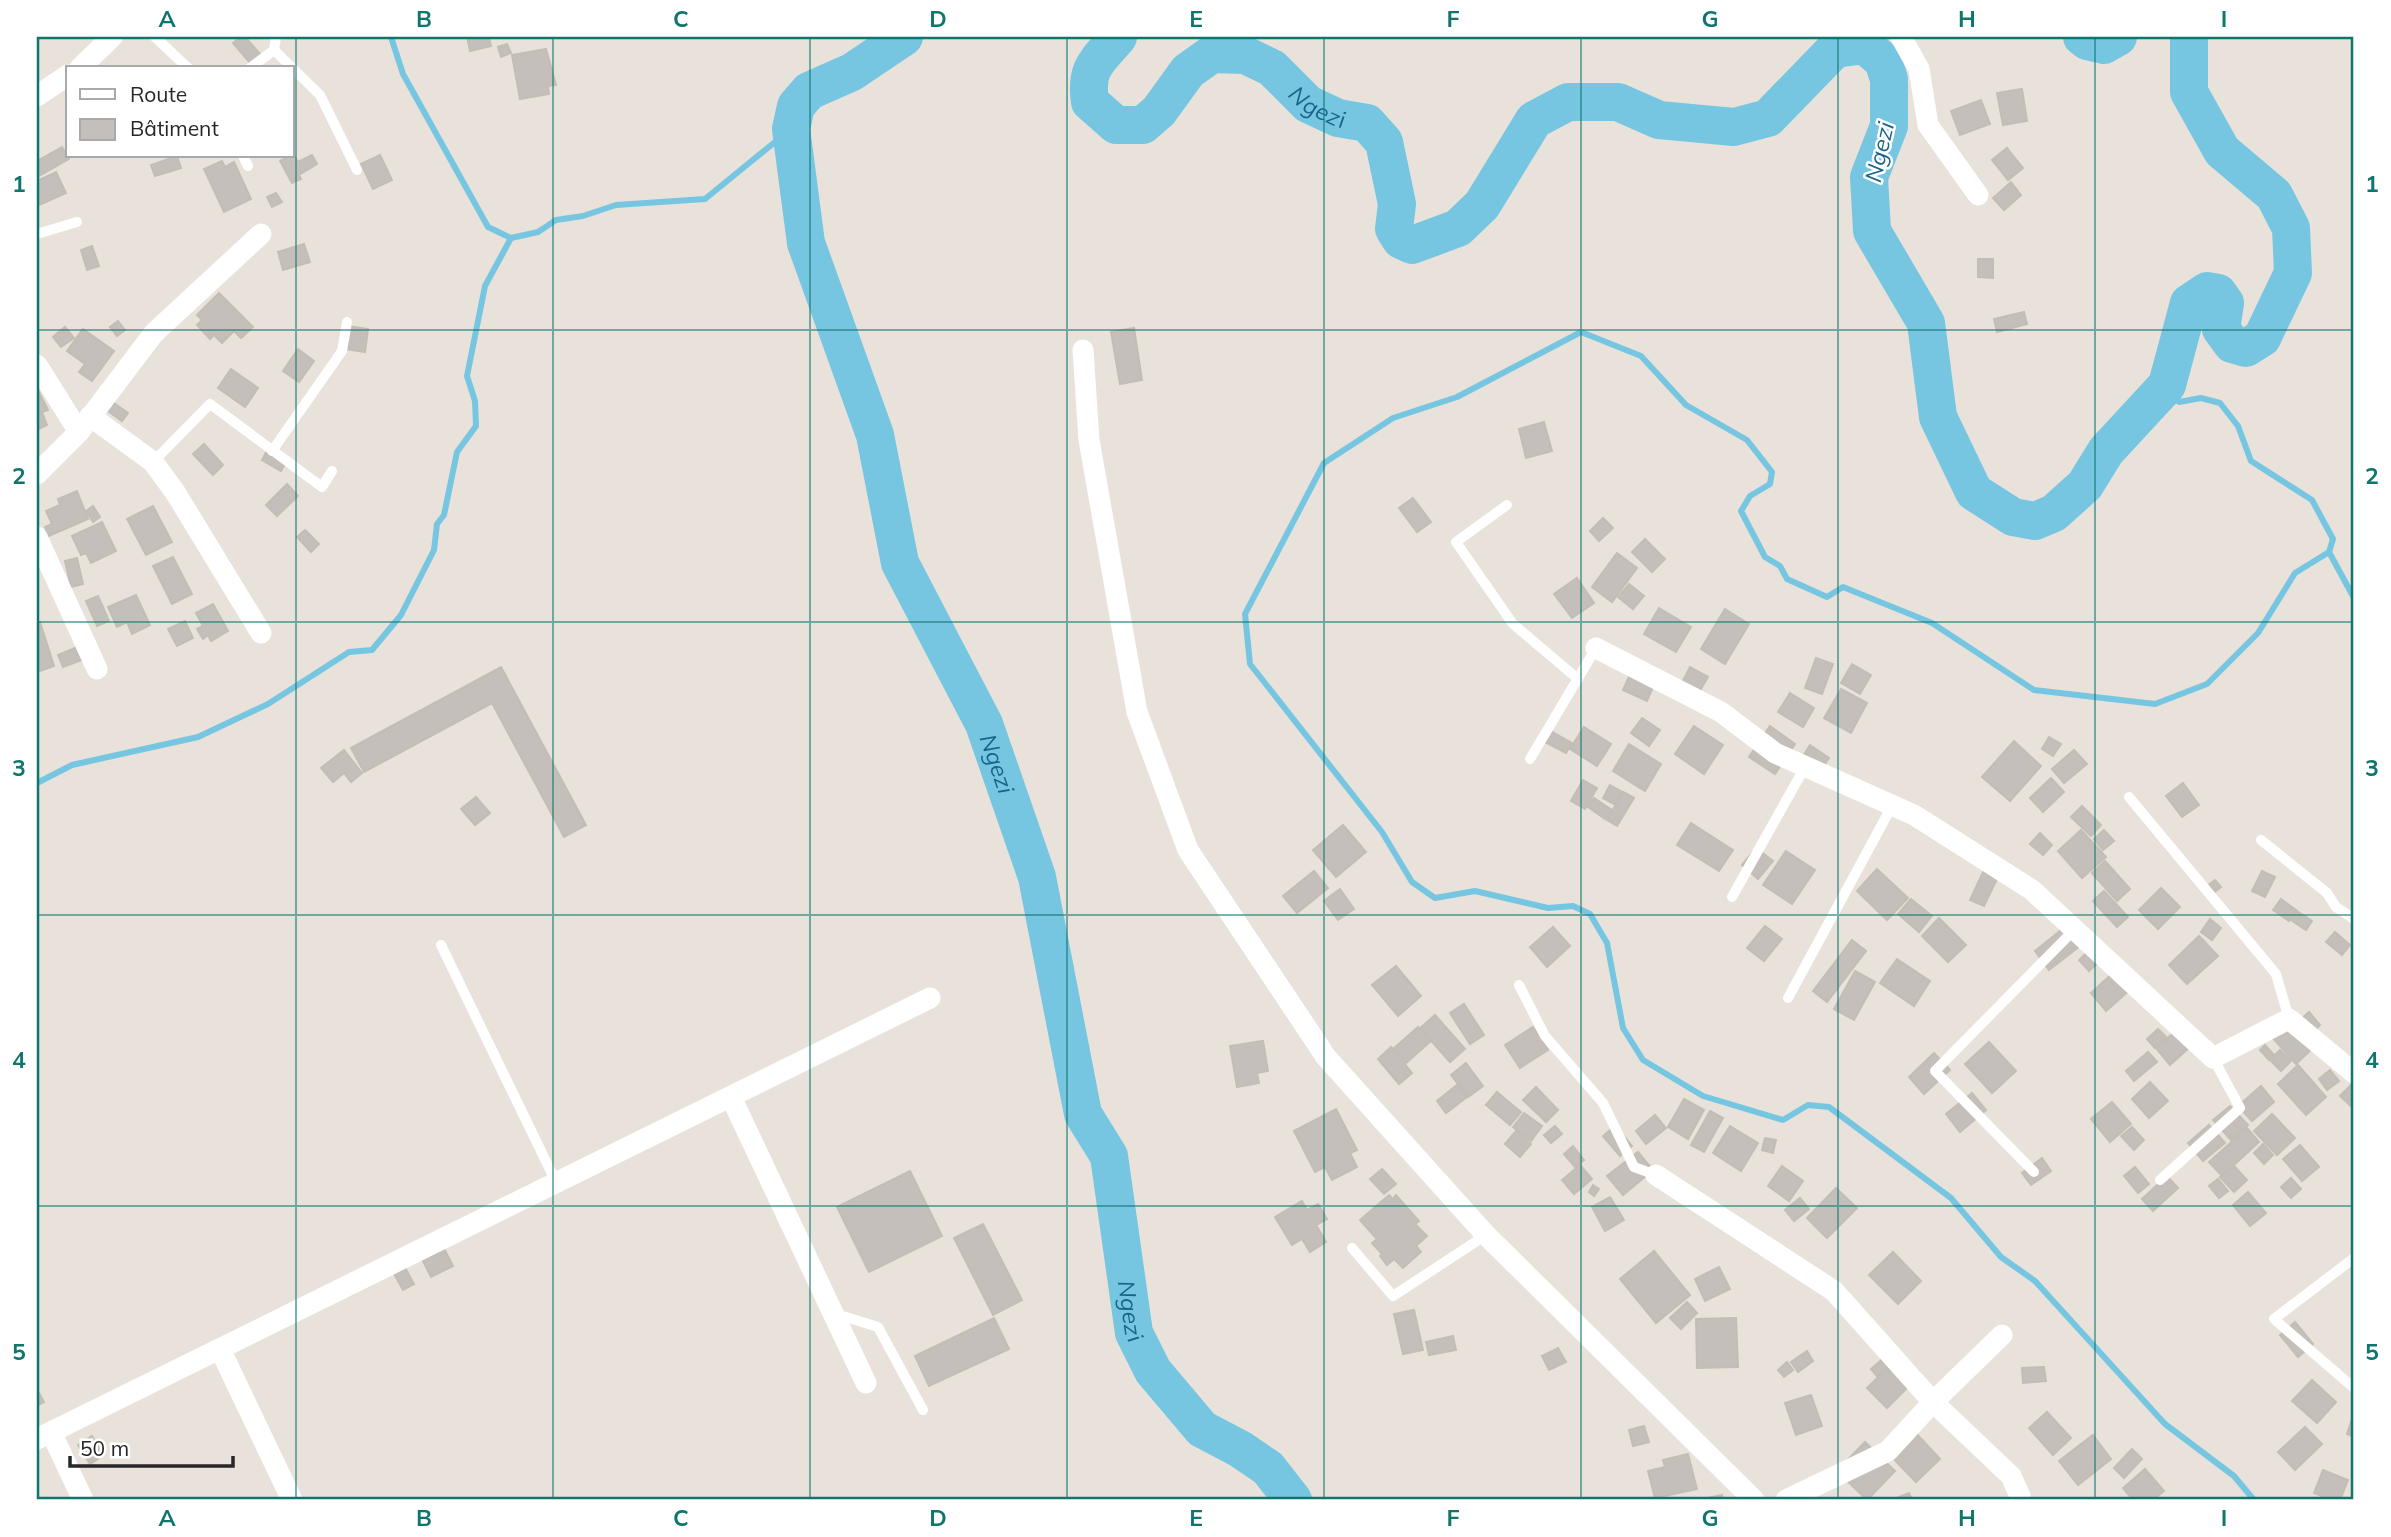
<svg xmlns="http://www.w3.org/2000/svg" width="2391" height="1537" font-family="Mulish,sans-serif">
<rect width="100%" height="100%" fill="#e9e2da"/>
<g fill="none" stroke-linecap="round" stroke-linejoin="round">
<g stroke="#76c6e2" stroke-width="6">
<polyline points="391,37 403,74 488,227 511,238"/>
<polyline points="2167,385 2173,396 2179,402 2201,398 2220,403 2238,426 2251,461 2312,500 2333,539 2329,552 2295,573 2258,633 2207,684 2155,704 2034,690 1932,623 1843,587 1827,597 1787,579 1780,566 1765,557 1741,511 1750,496 1770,484 1772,472 1747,440 1686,405 1641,356 1581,332 1457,397 1393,418 1324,463 1245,614 1250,664 1382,832 1412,882 1435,898 1475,891 1548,908 1573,906 1590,914 1607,943 1623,1028 1643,1060 1703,1096 1783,1120 1808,1105 1829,1107 1951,1198 2001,1257 2035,1281 2165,1424 2234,1476 2254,1500"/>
<polyline points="2329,552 2354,598"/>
<polyline points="37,783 72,765 198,737 268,704 349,652 372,650 401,615 434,550 437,524 444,515 457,452 476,426 475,401 467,376 485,286 511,238 538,232 556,220 583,216 616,205 705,199 791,129"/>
</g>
<g stroke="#76c6e2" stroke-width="38">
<path id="s1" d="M904,37L852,72L809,91L796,106L791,129L806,243L875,435L900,563L984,724L1037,877L1083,1114L1109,1156L1134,1333L1153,1371L1202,1429L1240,1449L1268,1468L1293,1500"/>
<path id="s2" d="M1118,37C1097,62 1085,67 1090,102L1116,125H1143L1159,111L1188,71L1212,54L1245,55L1272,68L1308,104L1338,118L1367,123L1384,142L1397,204L1394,229L1401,240L1412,245L1458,228L1482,205L1534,120L1568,102H1618L1659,120L1734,127L1768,118L1835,49L1865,45L1883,61L1889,79V126L1869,177L1872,231L1926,323L1938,417L1974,492L2013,517L2035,521L2054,513L2085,485L2106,451L2167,385L2189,303L2207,291L2218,293L2225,303L2221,329L2232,344L2246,348L2262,338L2293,273L2291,228L2274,195L2222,151L2189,92V37"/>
<polyline points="2082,37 2087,41 2104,45 2118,37"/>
</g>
</g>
<g fill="#c4bfba" stroke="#c3beb4" stroke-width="2">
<polygon points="240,37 245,37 261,55 251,64 233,43"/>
<polygon points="467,37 489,37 491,46 470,51"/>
<polygon points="507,44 511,53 501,57 498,47"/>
<polygon points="546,49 556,85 548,86 549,94 520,99 512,55"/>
<polygon points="2022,89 2027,121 2003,125 1997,93"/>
<polygon points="1981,100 1990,124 1960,135 1951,111"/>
<polygon points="62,147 69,159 37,177 37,161"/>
<polygon points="2007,148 2023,168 2008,180 1992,160"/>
<polygon points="293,154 298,162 312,155 317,164 299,175 301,179 292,183 280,161"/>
<polygon points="380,155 392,180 373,189 361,164"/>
<polygon points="177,156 181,168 155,176 151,165"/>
<polygon points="222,161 225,167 234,162 251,199 224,212 204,169"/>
<polygon points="56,172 66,193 37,206 37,181"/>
<polygon points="2011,182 2021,195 2004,210 1993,198"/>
<polygon points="276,193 282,202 272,207 267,197"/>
<polygon points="304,244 310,262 283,270 278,252"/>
<polygon points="92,246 99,266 87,270 81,250"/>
<polygon points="1978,259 1993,259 1993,278 1978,277"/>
<polygon points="219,293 253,327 241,338 234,331 222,343 214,335 210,339 197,325 202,320 197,315"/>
<polygon points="2024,312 2027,324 1997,332 1994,319"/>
<polygon points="118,321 125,330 117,336 110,327"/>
<polygon points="348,326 368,329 365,352 345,349"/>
<polygon points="65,327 74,338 61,347 53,337"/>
<polygon points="1134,328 1142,380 1120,384 1111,332"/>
<polygon points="83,329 114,351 92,381 79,372 85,364 67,351"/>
<polygon points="298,349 314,361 299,382 283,371"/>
<polygon points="231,369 258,388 245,407 218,388"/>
<polygon points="39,392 48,410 42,412 47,425 37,430 37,394"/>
<polygon points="107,398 128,413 122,421 101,406"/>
<polygon points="1544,422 1552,451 1526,458 1519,429"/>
<polygon points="204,444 223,465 213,475 193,454"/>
<polygon points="268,449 287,460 281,471 262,460"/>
<polygon points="287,484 298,496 277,516 266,505"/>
<polygon points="77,491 88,519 49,536 45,527 52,524 46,511 60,505 58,499"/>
<polygon points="1413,498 1431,522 1417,532 1399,508"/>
<polygon points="93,506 100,517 93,522 86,511"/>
<polygon points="153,506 172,542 146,555 127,519"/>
<polygon points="1603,518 1613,528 1599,541 1590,531"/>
<polygon points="102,522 116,551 91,563 86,553 81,555 72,536"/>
<polygon points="305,530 319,544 311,552 297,537"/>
<polygon points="1645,539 1665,559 1652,572 1632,552"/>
<polygon points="1617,553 1637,568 1612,602 1592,587"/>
<polygon points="173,557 192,594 172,604 153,566"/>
<polygon points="77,558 83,584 71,587 65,561"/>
<polygon points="1577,578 1594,603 1572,618 1554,594"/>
<polygon points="1629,584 1644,596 1633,609 1618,597"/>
<polygon points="136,595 150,625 132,634 127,622 117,627 108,607"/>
<polygon points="98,596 109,621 97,626 86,601"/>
<polygon points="213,604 228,631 211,641 208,635 203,639 197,629 203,626 196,613"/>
<polygon points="1659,608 1691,627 1676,652 1644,634"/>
<polygon points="1725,609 1749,624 1725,664 1701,649"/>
<polygon points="185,621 193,638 177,646 168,629"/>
<polygon points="40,622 54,666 37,672 37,623"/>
<polygon points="77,647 82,660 63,667 58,655"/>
<polygon points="1816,658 1833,664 1822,694 1805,688"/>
<polygon points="1852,664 1871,675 1860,694 1841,683"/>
<polygon points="501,667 586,825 564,837 492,703 364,772 351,748"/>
<polygon points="1690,667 1708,677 1695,699 1678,690"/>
<polygon points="1632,670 1656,680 1647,701 1623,690"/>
<polygon points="1841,689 1867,703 1851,733 1824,718"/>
<polygon points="1790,693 1814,708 1803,727 1778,712"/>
<polygon points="1642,718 1660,730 1649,746 1631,733"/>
<polygon points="1694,726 1723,745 1704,774 1675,754"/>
<polygon points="1770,726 1795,744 1775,774 1749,757"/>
<polygon points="1584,727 1611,744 1597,766 1570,749"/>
<polygon points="1547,729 1572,743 1566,753 1541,740"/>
<polygon points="2049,737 2061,744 2053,756 2042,749"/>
<polygon points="2014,741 2041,766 2010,801 1982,777"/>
<polygon points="1629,744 1661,764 1645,791 1613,771"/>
<polygon points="1810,745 1829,758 1818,774 1800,761"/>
<polygon points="344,750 362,773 351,782 344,773 333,782 321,768"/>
<polygon points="2074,750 2087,764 2064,783 2052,769"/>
<polygon points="2051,778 2064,792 2043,812 2030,798"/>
<polygon points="1583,780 1597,788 1585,809 1571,801"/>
<polygon points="2183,783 2199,805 2182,817 2166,796"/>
<polygon points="1610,785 1622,792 1616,805 1603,798"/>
<polygon points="1623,792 1634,798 1617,826 1607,820"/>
<polygon points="476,797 490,813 475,825 461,809"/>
<polygon points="1594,798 1612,810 1605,819 1588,807"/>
<polygon points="2082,806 2101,825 2091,836 2071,817"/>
<polygon points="1691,823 1733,850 1719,871 1677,845"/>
<polygon points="1343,825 1366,852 1336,877 1313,850"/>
<polygon points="2081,830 2106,857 2082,878 2058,851"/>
<polygon points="2104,830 2114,841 2103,850 2094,839"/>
<polygon points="2040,833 2052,845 2043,855 2030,844"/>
<polygon points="1756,848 1773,861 1758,879 1742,865"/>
<polygon points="1786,851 1815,870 1792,904 1763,885"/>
<polygon points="2105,861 2130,889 2117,901 2092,873"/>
<polygon points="1877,869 1908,898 1887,920 1857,891"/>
<polygon points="1984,870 1998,877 1984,906 1970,900"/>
<polygon points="1314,871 1328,888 1297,913 1283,896"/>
<polygon points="2262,871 2275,877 2265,897 2252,891"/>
<polygon points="2215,880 2221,887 2212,894 2206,887"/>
<polygon points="2161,888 2180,907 2158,929 2139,910"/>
<polygon points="1340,889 1354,909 1338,920 1324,901"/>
<polygon points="2104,891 2128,917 2117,927 2093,901"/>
<polygon points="1911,899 1932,916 1919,932 1898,914"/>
<polygon points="2281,899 2296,910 2289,921 2273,910"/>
<polygon points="2297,911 2312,921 2306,930 2291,920"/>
<polygon points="1939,918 1966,945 1948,962 1922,936"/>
<polygon points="2210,919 2221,928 2212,940 2201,932"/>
<polygon points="2070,923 2085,942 2049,970 2035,951"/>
<polygon points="1765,926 1782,939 1764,961 1747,948"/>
<polygon points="1553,927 1570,946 1547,967 1530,947"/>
<polygon points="2335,932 2350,945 2342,955 2326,942"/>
<polygon points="2199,936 2218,956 2187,984 2169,965"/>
<polygon points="1852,940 1866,951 1827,1002 1813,991"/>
<polygon points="2092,948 2102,959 2089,971 2079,960"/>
<polygon points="1897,959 1930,981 1914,1006 1880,983"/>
<polygon points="1396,966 1421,996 1398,1016 1372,985"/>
<polygon points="2116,970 2132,988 2106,1011 2091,993"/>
<polygon points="1855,971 1875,982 1854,1020 1834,1009"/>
<polygon points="1464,1004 1484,1035 1470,1044 1450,1013"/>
<polygon points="2309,1012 2320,1025 2313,1032 2301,1019"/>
<polygon points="1435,1015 1465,1049 1450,1062 1420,1028"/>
<polygon points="2289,1020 2314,1047 2296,1064 2271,1036"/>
<polygon points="1418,1027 1430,1042 1406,1063 1394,1048"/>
<polygon points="1533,1027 1548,1050 1520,1068 1505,1045"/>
<polygon points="2158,1029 2167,1038 2155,1048 2147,1039"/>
<polygon points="2176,1031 2190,1047 2170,1065 2156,1048"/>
<polygon points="1263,1041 1268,1071 1257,1073 1259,1083 1237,1087 1230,1046"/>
<polygon points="1989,1042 2016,1071 1992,1093 1965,1064"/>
<polygon points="2265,1045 2274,1055 2269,1060 2260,1050"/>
<polygon points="1391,1047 1412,1073 1399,1084 1378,1059"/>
<polygon points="2280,1050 2291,1061 2281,1071 2270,1060"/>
<polygon points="2148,1052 2157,1062 2134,1081 2126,1071"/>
<polygon points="1934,1053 1950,1070 1924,1094 1909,1077"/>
<polygon points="1466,1063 1483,1086 1468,1097 1451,1075"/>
<polygon points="2298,1065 2326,1097 2306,1115 2278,1084"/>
<polygon points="2330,1070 2339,1081 2327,1090 2319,1079"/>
<polygon points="2150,1082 2168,1101 2149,1118 2132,1099"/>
<polygon points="2354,1082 2354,1109 2340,1096"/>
<polygon points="1457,1085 1467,1097 1446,1113 1437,1101"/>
<polygon points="2261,1086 2274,1102 2252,1121 2238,1106"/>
<polygon points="1536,1087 1558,1110 1546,1122 1523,1100"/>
<polygon points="1497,1092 1521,1112 1510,1125 1486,1105"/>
<polygon points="1972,1093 1986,1110 1960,1132 1946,1114"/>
<polygon points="1684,1099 1704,1110 1688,1139 1668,1127"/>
<polygon points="2112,1102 2131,1124 2110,1142 2091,1119"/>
<polygon points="2230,1106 2248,1125 2231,1140 2213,1120"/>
<polygon points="1336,1109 1357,1150 1350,1153 1357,1167 1332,1180 1325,1167 1315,1172 1294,1131"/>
<polygon points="1710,1111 1723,1118 1704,1152 1691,1145"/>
<polygon points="1524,1113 1542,1126 1531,1141 1513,1127"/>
<polygon points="2272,1114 2295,1138 2277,1155 2254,1131"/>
<polygon points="1655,1115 1666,1128 1646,1144 1636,1131"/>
<polygon points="2209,1125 2225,1143 2203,1161 2188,1143"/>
<polygon points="1555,1126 1562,1134 1551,1143 1544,1135"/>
<polygon points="1615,1126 1632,1146 1620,1156 1603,1136"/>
<polygon points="1730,1126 1758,1143 1741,1171 1713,1153"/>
<polygon points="2132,1127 2144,1140 2134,1150 2121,1136"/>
<polygon points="2247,1128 2259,1142 2222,1176 2209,1162"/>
<polygon points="1516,1131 1531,1144 1520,1157 1505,1144"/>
<polygon points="1765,1138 1776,1140 1773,1153 1762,1150"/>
<polygon points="2263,1144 2273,1155 2264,1164 2254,1153"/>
<polygon points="2300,1145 2319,1167 2302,1181 2283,1159"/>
<polygon points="1573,1146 1584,1160 1575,1167 1564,1154"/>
<polygon points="1638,1152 1653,1170 1623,1195 1607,1176"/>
<polygon points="2042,1158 2051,1171 2031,1185 2022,1173"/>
<polygon points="1580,1165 1592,1179 1574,1194 1562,1180"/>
<polygon points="1782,1166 1803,1181 1789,1201 1768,1186"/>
<polygon points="2234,1166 2247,1180 2234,1192 2220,1177"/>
<polygon points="2135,1167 2149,1184 2138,1193 2124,1176"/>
<polygon points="1382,1169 1396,1184 1384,1194 1370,1179"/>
<polygon points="910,1171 942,1236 869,1272 837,1207"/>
<polygon points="2167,1176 2178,1188 2153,1211 2142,1199"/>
<polygon points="2291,1178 2301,1189 2291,1198 2281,1187"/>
<polygon points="2218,1179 2228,1191 2219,1198 2209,1186"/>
<polygon points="1593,1185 1599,1189 1594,1196 1589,1192"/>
<polygon points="1836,1188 1857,1208 1827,1238 1807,1218"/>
<polygon points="2248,1192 2266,1213 2250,1226 2233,1205"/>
<polygon points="1389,1195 1393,1199 1396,1195 1419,1221 1415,1224 1427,1236 1416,1246 1421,1252 1403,1268 1394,1259 1387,1265 1380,1256 1382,1254 1372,1243 1377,1239 1360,1220"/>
<polygon points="1610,1197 1624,1220 1605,1231 1592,1207"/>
<polygon points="1800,1198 1809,1209 1794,1221 1785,1210"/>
<polygon points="1302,1201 1307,1210 1318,1204 1327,1219 1316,1225 1326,1242 1310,1252 1302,1239 1292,1245 1275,1217"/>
<polygon points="983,1224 1022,1300 993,1315 954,1238"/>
<polygon points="439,1239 453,1266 431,1277 418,1251"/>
<polygon points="1654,1251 1690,1295 1656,1323 1620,1279"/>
<polygon points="1893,1252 1921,1281 1898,1304 1869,1275"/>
<polygon points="403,1264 414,1284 403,1290 392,1270"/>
<polygon points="1719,1267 1730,1289 1705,1301 1695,1279"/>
<polygon points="1687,1302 1697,1313 1681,1329 1670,1318"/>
<polygon points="1414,1310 1423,1350 1403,1354 1394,1314"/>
<polygon points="994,1318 1009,1349 929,1386 915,1356"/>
<polygon points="1736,1318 1738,1367 1697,1368 1696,1319"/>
<polygon points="2295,1322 2313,1344 2298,1357 2280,1335"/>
<polygon points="1453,1336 1456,1350 1429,1355 1426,1342"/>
<polygon points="1558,1348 1566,1362 1549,1370 1542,1356"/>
<polygon points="1807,1351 1813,1361 1798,1372 1791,1362"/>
<polygon points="1902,1354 1921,1374 1887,1408 1867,1388"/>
<polygon points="1886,1356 1892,1364 1877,1376 1871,1369"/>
<polygon points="1787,1362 1793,1370 1784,1377 1778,1370"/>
<polygon points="2044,1367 2046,1381 2023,1383 2022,1368"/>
<polygon points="2312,1380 2336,1402 2317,1423 2292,1401"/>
<polygon points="39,1393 44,1402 37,1406 37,1395"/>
<polygon points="1811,1395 1822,1426 1796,1435 1785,1403"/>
<polygon points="2047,1412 2071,1438 2053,1455 2029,1428"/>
<polygon points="2353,1416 2354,1416 2354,1437 2347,1434"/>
<polygon points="1644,1426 1649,1442 1633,1446 1629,1430"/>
<polygon points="2305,1427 2322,1444 2295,1470 2278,1452"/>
<polygon points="1913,1430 1940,1459 1916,1482 1888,1453"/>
<polygon points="2093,1435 2111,1459 2078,1485 2059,1461"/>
<polygon points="92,1436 104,1455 90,1464 78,1445"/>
<polygon points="1865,1442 1895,1471 1867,1500 1837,1471"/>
<polygon points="2132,1449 2142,1459 2124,1478 2114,1468"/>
<polygon points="1688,1454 1697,1489 1655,1498 1648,1471 1665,1467 1663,1460"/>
<polygon points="2145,1469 2164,1491 2153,1500 2133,1500 2123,1488"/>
<polygon points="2323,1470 2348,1480 2340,1500 2331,1500 2314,1493"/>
<polygon points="1909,1493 1912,1500 1901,1500 1899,1497"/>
<polygon points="1722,1495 1723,1500 1698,1500"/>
</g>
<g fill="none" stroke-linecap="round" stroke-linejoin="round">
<g stroke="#fff" stroke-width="10">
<polyline points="155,37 188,68"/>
<polyline points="274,50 320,95 357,170"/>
<polyline points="250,68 274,50 276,37"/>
<polyline points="243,156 248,166"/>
<polyline points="37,234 77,222"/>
<polyline points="272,451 342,351 347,322"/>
<polyline points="153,462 210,404 322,487 332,471"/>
<polyline points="1507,505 1456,542 1513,624 1578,679"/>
<polyline points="1530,759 1596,648"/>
<polyline points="2129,797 2276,974 2289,1019"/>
<polyline points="2261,840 2327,893 2336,907 2354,919"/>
<polyline points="1732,897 1805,767"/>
<polyline points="441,945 556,1182"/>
<polyline points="1519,985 1545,1036 1603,1103 1634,1167 1656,1175"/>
<polyline points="1788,998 1892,806"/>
<polyline points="2034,1172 1935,1071 2075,929"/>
<polyline points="2160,1180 2240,1108 2213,1058"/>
<polyline points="1352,1248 1393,1296 1486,1235"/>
<polyline points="2354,1258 2274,1319 2354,1388"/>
<polyline points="833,1313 878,1327 923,1410"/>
</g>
<g stroke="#fff" stroke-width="21">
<polyline points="1901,37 1919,69 1928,125 1978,195"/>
<polyline points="80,68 112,37"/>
<polyline points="37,96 68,75"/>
<polyline points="1083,350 1089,440 1137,712 1188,850 1326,1057 1486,1235 1754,1500"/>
<polyline points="37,365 79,432"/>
<polyline points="90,416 153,462 175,492 261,633"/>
<polyline points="37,474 79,432 154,333 261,234"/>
<polyline points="37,537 97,669"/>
<polyline points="1596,648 1721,712 1775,753 1914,815 2032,890 2213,1058 2289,1019 2354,1073"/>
<polyline points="731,1097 866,1383"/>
<polyline points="1656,1175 1834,1291 1933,1402 2011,1476 2020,1496 2019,1500"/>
<polyline points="220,1349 292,1500"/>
<polyline points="51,1432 83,1500"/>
<polyline points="37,1439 930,998"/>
<polyline points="1786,1500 1888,1451 1933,1402 2002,1335"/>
</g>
</g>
<path fill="none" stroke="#0f766e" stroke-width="2" stroke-opacity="0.55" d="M296,37V1500M553,37V1500M810,37V1500M1067,37V1500M1324,37V1500M1581,37V1500M1838,37V1500M2095,37V1500M37,330H2354M37,622H2354M37,915H2354M37,1206H2354"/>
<g text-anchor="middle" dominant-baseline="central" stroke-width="5" stroke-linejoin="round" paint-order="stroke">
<g font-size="23" font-style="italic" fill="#196489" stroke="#fff">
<text stroke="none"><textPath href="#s2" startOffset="360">Ngezi</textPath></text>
<text transform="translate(1879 152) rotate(-77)">Ngezi</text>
<text stroke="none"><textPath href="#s1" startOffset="826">Ngezi</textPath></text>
<text stroke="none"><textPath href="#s1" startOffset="1393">Ngezi</textPath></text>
</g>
</g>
<rect width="2391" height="1537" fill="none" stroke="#ffffff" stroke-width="77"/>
<rect x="66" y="66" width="228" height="91" fill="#ffffff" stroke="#a9a9a9" stroke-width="2"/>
<rect x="80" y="89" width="35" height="10" fill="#ffffff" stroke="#a9a9a9" stroke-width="2"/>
<text x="130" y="102" font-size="21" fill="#272727">Route</text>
<rect x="80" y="119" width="35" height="21" fill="#c4bfba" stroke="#a9a9a9" stroke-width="2"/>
<text x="130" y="136" font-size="21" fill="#272727">Bâtiment</text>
<path d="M70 1456v10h163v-10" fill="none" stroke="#272727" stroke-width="3.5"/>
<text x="80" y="1456" font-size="21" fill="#272727" stroke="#ffffff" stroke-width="5" paint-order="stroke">50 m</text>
<rect x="38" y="38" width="2314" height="1460" fill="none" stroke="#0f766e" stroke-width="2.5"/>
<g font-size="23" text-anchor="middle" font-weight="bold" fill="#0f766e">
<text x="167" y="27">A</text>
<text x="424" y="27">B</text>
<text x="681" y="27">C</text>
<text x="938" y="27">D</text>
<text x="1196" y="27">E</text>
<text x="1453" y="27">F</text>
<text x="1710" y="27">G</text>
<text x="1967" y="27">H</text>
<text x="2224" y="27">I</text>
<text x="19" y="192">1</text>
<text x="2372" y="192">1</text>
<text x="19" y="484">2</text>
<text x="2372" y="484">2</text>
<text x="19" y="776">3</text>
<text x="2372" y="776">3</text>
<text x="19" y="1068">4</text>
<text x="2372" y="1068">4</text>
<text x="19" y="1360">5</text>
<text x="2372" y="1360">5</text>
<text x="167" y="1526">A</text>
<text x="424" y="1526">B</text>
<text x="681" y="1526">C</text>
<text x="938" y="1526">D</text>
<text x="1196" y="1526">E</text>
<text x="1453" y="1526">F</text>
<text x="1710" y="1526">G</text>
<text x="1967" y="1526">H</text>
<text x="2224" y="1526">I</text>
</g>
</svg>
